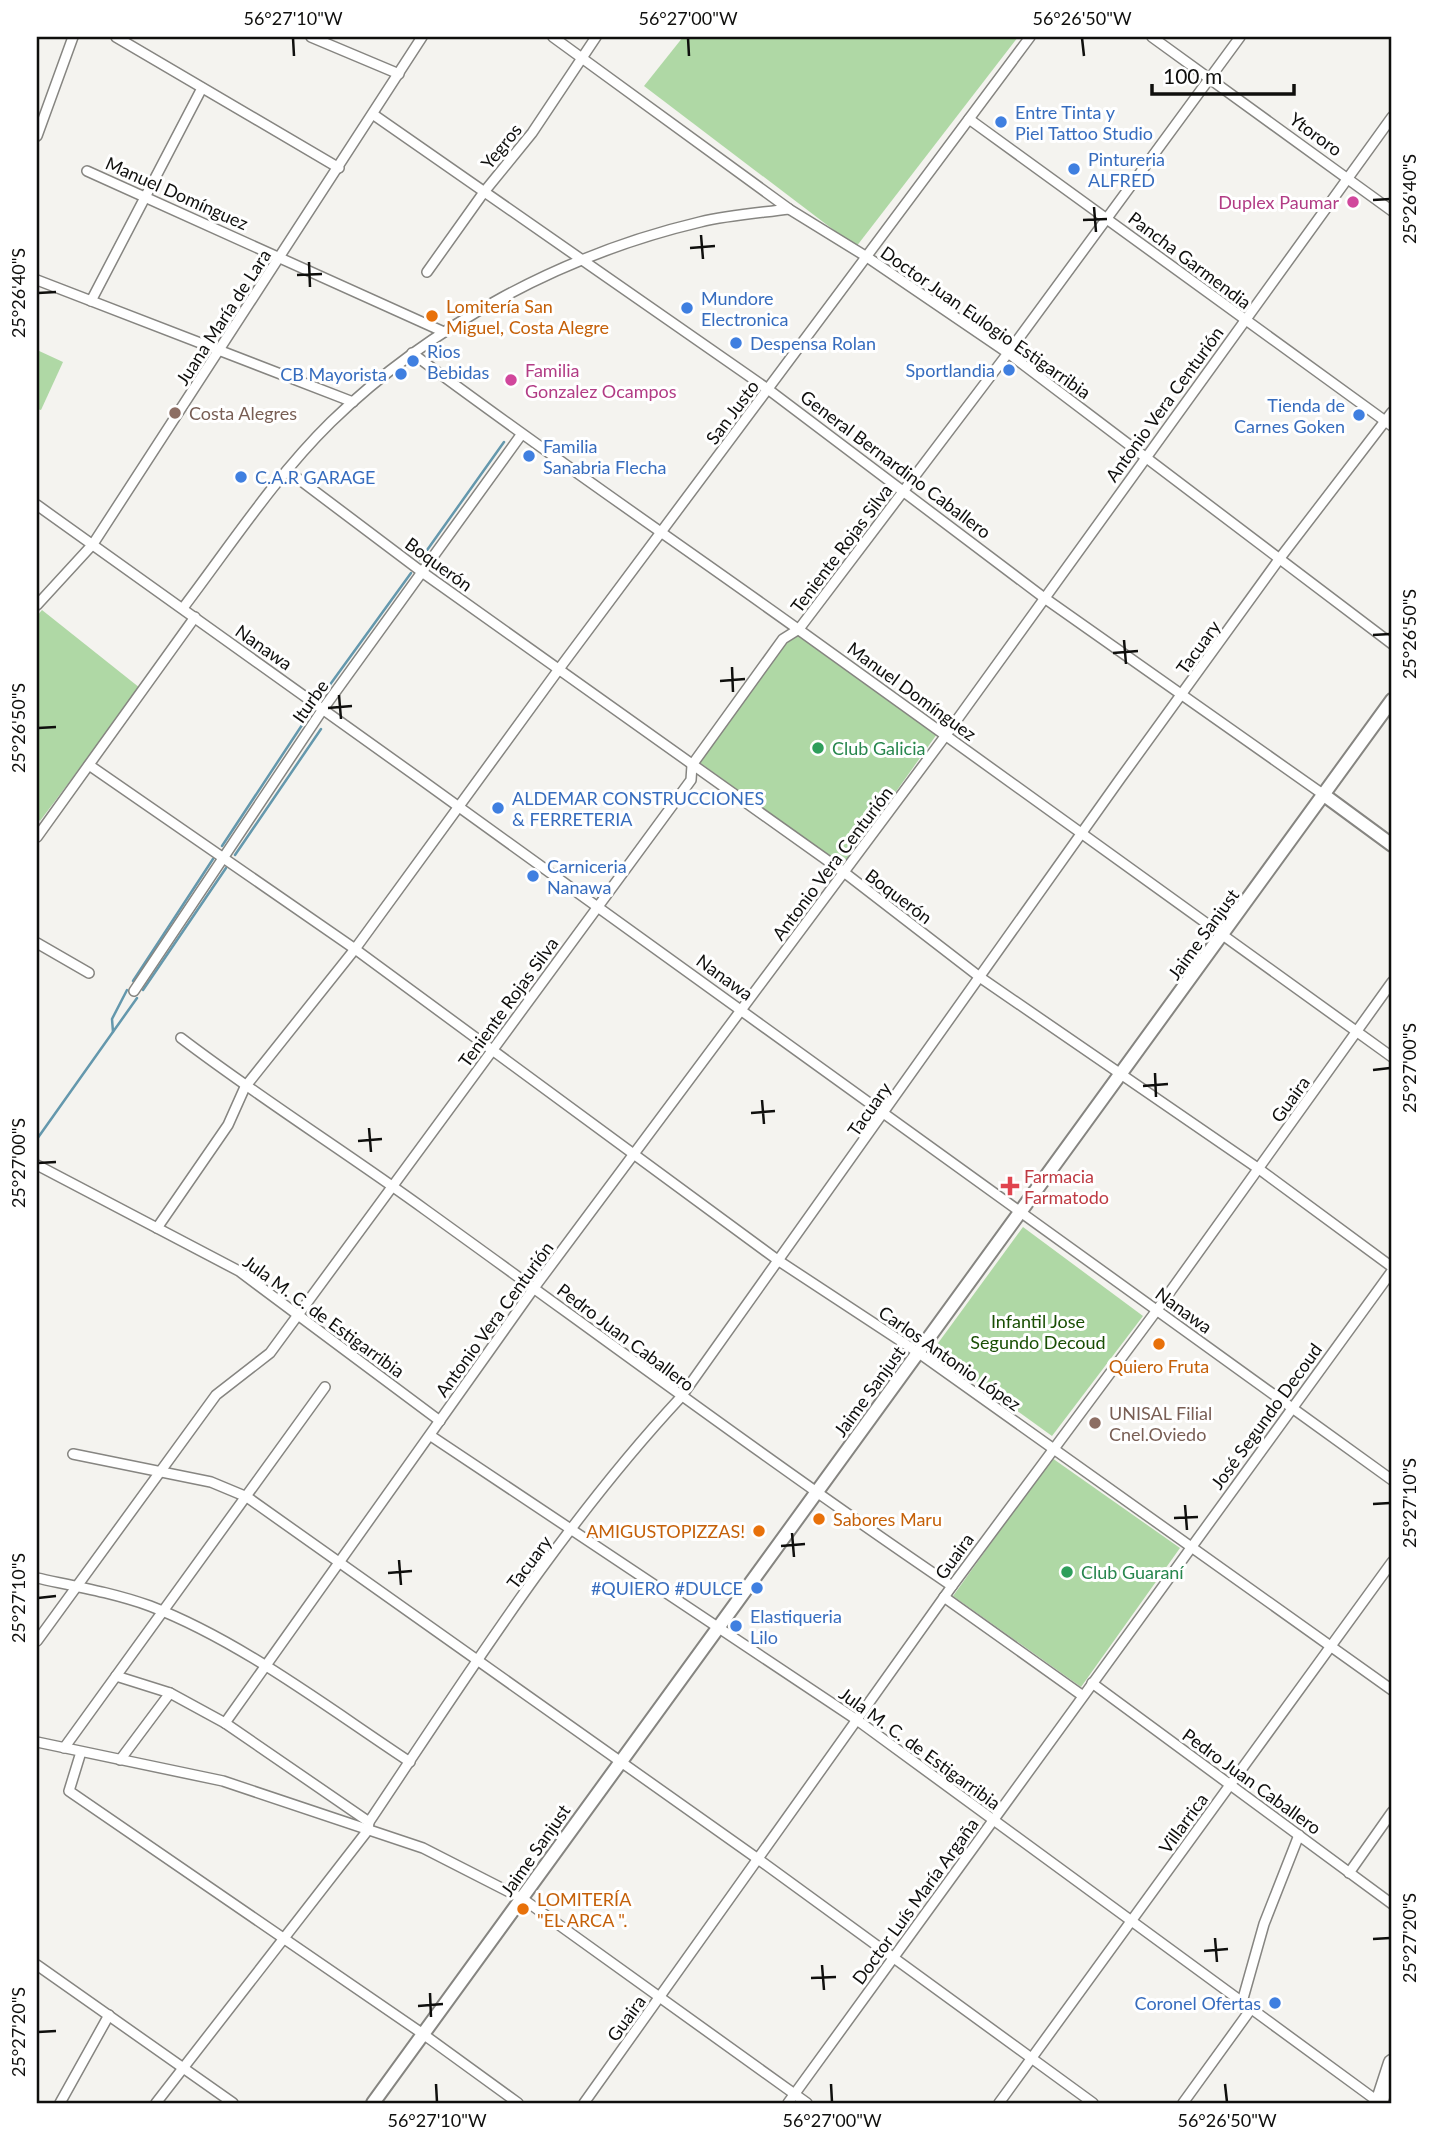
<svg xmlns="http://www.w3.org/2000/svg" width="1429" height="2140" font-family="Lato,sans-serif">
<rect width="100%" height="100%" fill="#f4f3ef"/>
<g fill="#afd8a5">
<polygon points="683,37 1018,37 856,247 644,86"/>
<polygon points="37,350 63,362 41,410 37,409"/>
<polygon points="42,610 140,688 40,821 37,818 37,616"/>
<polygon points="798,635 937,734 843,866 699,762 786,642"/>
<polygon points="1023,1227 1143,1316 1052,1436 933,1350"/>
<polygon points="1052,1458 1180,1548 1081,1687 953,1596"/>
</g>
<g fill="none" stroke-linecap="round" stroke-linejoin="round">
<g stroke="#6498ad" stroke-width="2.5">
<polyline points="420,560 504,442"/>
<polyline points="321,697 411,573"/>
<polyline points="222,846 312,710"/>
<polyline points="235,855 321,729"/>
<polyline points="133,981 213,859"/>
<polyline points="143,990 226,868"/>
<polyline points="113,1032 112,1019 127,990"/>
<polyline points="37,1139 137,998"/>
</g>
<g stroke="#868581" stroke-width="12">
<g id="street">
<polyline points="116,37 339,168"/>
<polyline points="311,37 399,74"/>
<polyline points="553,37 789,209 867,257 1008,353 1392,644"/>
<polyline points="1152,37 1392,211"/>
<polyline points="374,115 769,390 1043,597 1324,795"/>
<polyline points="969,119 1392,426"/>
<polyline points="37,136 73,37"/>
<polyline points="87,171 444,332"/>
<polyline points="427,272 484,192 532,133 596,37"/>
<polyline points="37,280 353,402"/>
<polyline points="91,301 202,88"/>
<path d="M412,353C540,449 672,539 802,632C1000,773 1196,915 1392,1057"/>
<polyline points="288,471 422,572 845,873 981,978 1259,1169 1392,1267"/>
<path d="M37,505C490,828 941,1153 1392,1480"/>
<polyline points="37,605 93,544 422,37"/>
<path d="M183,608C230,546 275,477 331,422C431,325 564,254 700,222C729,215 759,213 789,209"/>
<polyline points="89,765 355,949 779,1261 919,1353 1392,1690"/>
<polyline points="37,837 195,617"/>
<polyline points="37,943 89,973"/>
<polyline points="134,991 323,709 521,435"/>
<path d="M181,1038C261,1099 346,1152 427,1211C602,1337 774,1465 952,1586"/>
<polyline points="37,1165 239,1271 440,1421"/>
<polyline points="157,1228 228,1125 245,1087 355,949 559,669 1030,37"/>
<polyline points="431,1436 857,1720 1380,2103"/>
<polyline points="73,1454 211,1482 247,1497 758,1859 1093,2103"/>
<path d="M37,1578C74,1586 114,1593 150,1606C241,1641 328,1708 410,1762"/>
<polyline points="944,1597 1083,1696"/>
<polyline points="37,1641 216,1395 270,1353 691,780 692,765 783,639 799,629 1008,353 1240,37"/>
<polyline points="116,1676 170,1693 225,1723 369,1822 368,1830 156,2103"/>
<polyline points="1092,1683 1392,1904"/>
<polyline points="225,1723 534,1288 946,735 1392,117"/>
<polyline points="37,1742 223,1781 423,1848 523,1899 807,2103"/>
<polyline points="64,1748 325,1387"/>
<polyline points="81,1752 69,1791 423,2034 518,2103"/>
<polyline points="120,1760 170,1693"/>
<path d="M369,1822C467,1676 561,1526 681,1397L1120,779L1280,558L1392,412"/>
<polyline points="1349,1873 1392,1812"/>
<polyline points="37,1965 233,2103"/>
<polyline points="1242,2002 1264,1924 1299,1835"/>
<polyline points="60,2103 109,2015"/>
<polyline points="584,2103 952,1586 1157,1310 1392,982"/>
<polyline points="788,2103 1392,1271"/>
<polyline points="999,2103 1392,1562"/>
<polyline points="1183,2103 1251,2009"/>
</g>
</g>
<g stroke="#868581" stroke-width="16">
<g id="secondary">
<polyline points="1324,795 1392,845"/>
<polyline points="373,2103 1392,700"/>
</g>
</g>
<g stroke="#868581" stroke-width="19">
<polyline id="highway" points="1379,2103 1392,2063"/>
</g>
<use href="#street" stroke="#fff" stroke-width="9"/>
<use href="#secondary" stroke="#fff" stroke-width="12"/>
<use href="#highway" stroke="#fff" stroke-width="16"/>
</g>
<path fill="none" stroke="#0f0f0d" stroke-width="2.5" d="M293,38L294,56M688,38L689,56M1082,38L1084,56M1373,200L1390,199M1094,207L1096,232M1083,220L1107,219M701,235L703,259M690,248L715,246M309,262L310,287M297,275L322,274M38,293L56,292M1373,635L1390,634M1124,640L1126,664M1113,653L1138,651M732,667L733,692M720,681L745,679M339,695L341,719M328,708L352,706M38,728L56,727M1373,1070L1390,1068M1155,1073L1156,1097M1143,1086L1168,1084M762,1100L764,1124M751,1113L775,1111M369,1128L371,1152M358,1141L382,1139M38,1163L56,1162M1373,1504L1390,1503M1185,1505L1187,1530M1174,1518L1198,1517M792,1533L794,1557M781,1546L805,1544M399,1560L401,1585M388,1573L412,1571M38,1598L56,1596M1215,1938L1217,1962M1373,1939L1390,1938M1204,1951L1228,1949M822,1965L824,1990M811,1978L836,1977M430,1993L431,2017M418,2006L443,2004M38,2032L56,2031M436,2084L437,2102M831,2084L832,2102M1225,2084L1227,2102"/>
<g fill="#3f7fe0" stroke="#fff" stroke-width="2.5">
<circle cx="1001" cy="122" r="7"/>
<circle cx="1074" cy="169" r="7"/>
<circle cx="687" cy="308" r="7"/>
<circle cx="736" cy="343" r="7"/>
<circle cx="413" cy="361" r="7"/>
<circle cx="1009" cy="370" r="7"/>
<circle cx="401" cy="374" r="7"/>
<circle cx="1359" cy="415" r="7"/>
<circle cx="529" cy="456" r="7"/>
<circle cx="241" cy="477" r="7"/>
<circle cx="498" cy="808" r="7"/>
<circle cx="533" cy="876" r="7"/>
<circle cx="757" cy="1588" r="7"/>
<circle cx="736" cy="1626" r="7"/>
<circle cx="1275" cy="2003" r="7"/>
</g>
<g fill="#d1479c" stroke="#fff" stroke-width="2.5">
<circle cx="1353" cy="202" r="7"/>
<circle cx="511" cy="380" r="7"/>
</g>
<g fill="#e8710a" stroke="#fff" stroke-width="2.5">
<circle cx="432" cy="316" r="7"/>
<circle cx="1159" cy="1344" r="7"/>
<circle cx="819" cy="1519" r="7"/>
<circle cx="759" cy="1531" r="7"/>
<circle cx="523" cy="1909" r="7"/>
</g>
<g fill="#8d6e63" stroke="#fff" stroke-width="2.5">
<circle cx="175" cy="413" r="7"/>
<circle cx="1095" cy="1423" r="7"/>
</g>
<g fill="#2e9e5b" stroke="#fff" stroke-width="2.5">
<circle cx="818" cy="748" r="7"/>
<circle cx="1067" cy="1572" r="7"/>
</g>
<path fill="#e0444e" stroke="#fff" stroke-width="2.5" d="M1006.5 1175.5h7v7h7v7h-7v7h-7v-7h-7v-7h7z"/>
<g text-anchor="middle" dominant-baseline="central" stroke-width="6" stroke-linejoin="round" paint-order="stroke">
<g font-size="18" fill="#366cbe" stroke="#fff" text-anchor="start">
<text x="1015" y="112">Entre Tinta y<tspan x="1015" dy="21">Piel Tattoo Studio</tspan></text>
<text x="1088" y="159">Pintureria<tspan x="1088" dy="21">ALFRED</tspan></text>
<text x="701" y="298">Mundore<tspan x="701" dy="21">Electronica</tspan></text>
<text x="750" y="343">Despensa Rolan</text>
<text x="427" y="351">Rios<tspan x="427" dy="21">Bebidas</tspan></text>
<text x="995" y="370" text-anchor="end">Sportlandia</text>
<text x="387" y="374" text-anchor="end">CB Mayorista</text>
<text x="1345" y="405" text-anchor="end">Tienda de<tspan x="1345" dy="21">Carnes Goken</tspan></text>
<text x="543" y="446">Familia<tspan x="543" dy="21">Sanabria Flecha</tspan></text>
<text x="255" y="477">C.A.R GARAGE</text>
<text x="512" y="798">ALDEMAR CONSTRUCCIONES<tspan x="512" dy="21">&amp; FERRETERIA</tspan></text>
<text x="547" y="866">Carniceria<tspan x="547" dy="21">Nanawa</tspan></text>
<text x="743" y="1588" text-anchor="end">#QUIERO #DULCE</text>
<text x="750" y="1616">Elastiqueria<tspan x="750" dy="21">Lilo</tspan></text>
<text x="1261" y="2003" text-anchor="end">Coronel Ofertas</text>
</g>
<g font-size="18" fill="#0f0f0d" stroke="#fff">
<text transform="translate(1316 134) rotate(36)">Ytororo</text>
<text transform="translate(501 146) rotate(-51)">Yegros</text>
<text transform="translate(177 193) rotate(24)">Manuel Domínguez</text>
<text transform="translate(1190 260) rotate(37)">Pancha Garmendia</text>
<text transform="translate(223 317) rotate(-57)">Juana María de Lara</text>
<text transform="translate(986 322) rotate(35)">Doctor Juan Eulogio Estigarribia</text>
<text transform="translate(1164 404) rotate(-54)">Antonio Vera Centurión</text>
<text transform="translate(732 412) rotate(-53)">San Justo</text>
<text transform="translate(896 464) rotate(37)">General Bernardino Caballero</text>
<text transform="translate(841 548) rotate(-53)">Teniente Rojas Silva</text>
<text transform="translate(439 564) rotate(36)">Boquerón</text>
<text transform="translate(264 647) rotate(35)">Nanawa</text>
<text transform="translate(1198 647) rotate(-54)">Tacuary</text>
<text transform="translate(912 691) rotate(36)">Manuel Domínguez</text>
<text transform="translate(310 701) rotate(-55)">Iturbe</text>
<text transform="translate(832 863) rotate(-53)">Antonio Vera Centurión</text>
<text transform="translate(899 896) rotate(37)">Boquerón</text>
<text transform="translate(1203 934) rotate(-54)">Jaime Sanjust</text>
<text transform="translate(725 977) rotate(36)">Nanawa</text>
<text transform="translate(508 1002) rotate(-54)">Teniente Rojas Silva</text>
<text transform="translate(1290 1099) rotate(-54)">Guaira</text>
<text transform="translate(869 1109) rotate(-55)">Tacuary</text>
<text transform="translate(1184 1310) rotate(36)">Nanawa</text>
<text transform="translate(324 1316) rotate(36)">Jula M. C. de Estigarribia</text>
<text transform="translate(494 1319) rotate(-54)">Antonio Vera Centurión</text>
<text transform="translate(626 1337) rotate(37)">Pedro Juan Caballero</text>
<text transform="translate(950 1358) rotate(35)">Carlos Antonio López</text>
<text transform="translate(869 1391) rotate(-54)">Jaime Sanjust</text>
<text transform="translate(1266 1416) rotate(-54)">José Segundo Decoud</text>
<text transform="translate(954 1556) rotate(-54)">Guaira</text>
<text transform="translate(529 1562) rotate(-53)">Tacuary</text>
<text transform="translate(920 1748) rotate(36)">Jula M. C. de Estigarribia</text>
<text transform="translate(1252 1781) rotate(36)">Pedro Juan Caballero</text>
<text transform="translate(1183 1823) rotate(-54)">Villarrica</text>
<text transform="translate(535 1850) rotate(-55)">Jaime Sanjust</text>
<text transform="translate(915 1901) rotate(-54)">Doctor Luís María Argaña</text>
<text transform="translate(626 2018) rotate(-54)">Guaira</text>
</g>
<g font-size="18" fill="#b23c85" stroke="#fff" text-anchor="end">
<text x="1339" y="202">Duplex Paumar</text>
<text x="525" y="370" text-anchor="start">Familia<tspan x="525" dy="21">Gonzalez Ocampos</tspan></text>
</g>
<g font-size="18" fill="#c56008" stroke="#fff" text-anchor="start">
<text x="446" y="306">Lomitería San<tspan x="446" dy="21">Miguel, Costa Alegre</tspan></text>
<text x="1159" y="1366" text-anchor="middle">Quiero Fruta</text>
<text x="833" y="1519">Sabores Maru</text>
<text x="745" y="1531" text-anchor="end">AMIGUSTOPIZZAS!</text>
<text x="537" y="1899">LOMITERÍA<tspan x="537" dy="21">"EL ARCA ".</tspan></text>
</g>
<g font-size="18" fill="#785e54" stroke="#fff" text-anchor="start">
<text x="189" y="413">Costa Alegres</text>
<text x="1109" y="1413">UNISAL Filial<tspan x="1109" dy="21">Cnel.Oviedo</tspan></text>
</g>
<g font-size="18" fill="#27864d" stroke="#fff" text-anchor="start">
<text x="832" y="748">Club Galicia</text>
<text x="1081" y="1572">Club Guaraní</text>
</g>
<g font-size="18" fill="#be3a42" stroke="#fff" text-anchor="start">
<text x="1024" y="1176">Farmacia<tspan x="1024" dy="21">Farmatodo</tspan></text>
</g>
<g font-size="18" fill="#194e04" stroke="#fff">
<text x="1038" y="1321">Infantil Jose<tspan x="1038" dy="21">Segundo Decoud</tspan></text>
</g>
</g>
<rect width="1429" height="2140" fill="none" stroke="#ffffff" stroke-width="77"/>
<path d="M1152 84v10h142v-10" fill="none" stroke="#0f0f0d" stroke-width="3.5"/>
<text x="1163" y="84" font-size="21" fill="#0f0f0d" stroke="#ffffff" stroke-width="5" paint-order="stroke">100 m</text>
<rect x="38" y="38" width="1352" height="2064" fill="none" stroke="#0f0f0d" stroke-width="2.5"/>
<g font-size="18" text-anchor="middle" fill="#0f0f0d">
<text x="293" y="25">56°27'10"W</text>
<text x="688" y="25">56°27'00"W</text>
<text x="1082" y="25">56°26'50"W</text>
<text transform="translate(1410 199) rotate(-90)" y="6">25°26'40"S</text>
<text transform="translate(19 293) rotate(-90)" y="6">25°26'40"S</text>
<text transform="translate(1410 634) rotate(-90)" y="6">25°26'50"S</text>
<text transform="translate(19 728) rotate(-90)" y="6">25°26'50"S</text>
<text transform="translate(1410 1068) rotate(-90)" y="6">25°27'00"S</text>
<text transform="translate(19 1163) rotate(-90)" y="6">25°27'00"S</text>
<text transform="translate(1410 1503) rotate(-90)" y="6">25°27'10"S</text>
<text transform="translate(19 1598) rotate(-90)" y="6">25°27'10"S</text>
<text transform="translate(1410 1938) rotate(-90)" y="6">25°27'20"S</text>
<text transform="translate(19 2032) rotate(-90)" y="6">25°27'20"S</text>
<text x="437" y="2127">56°27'10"W</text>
<text x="832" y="2127">56°27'00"W</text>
<text x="1227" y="2127">56°26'50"W</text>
</g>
</svg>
